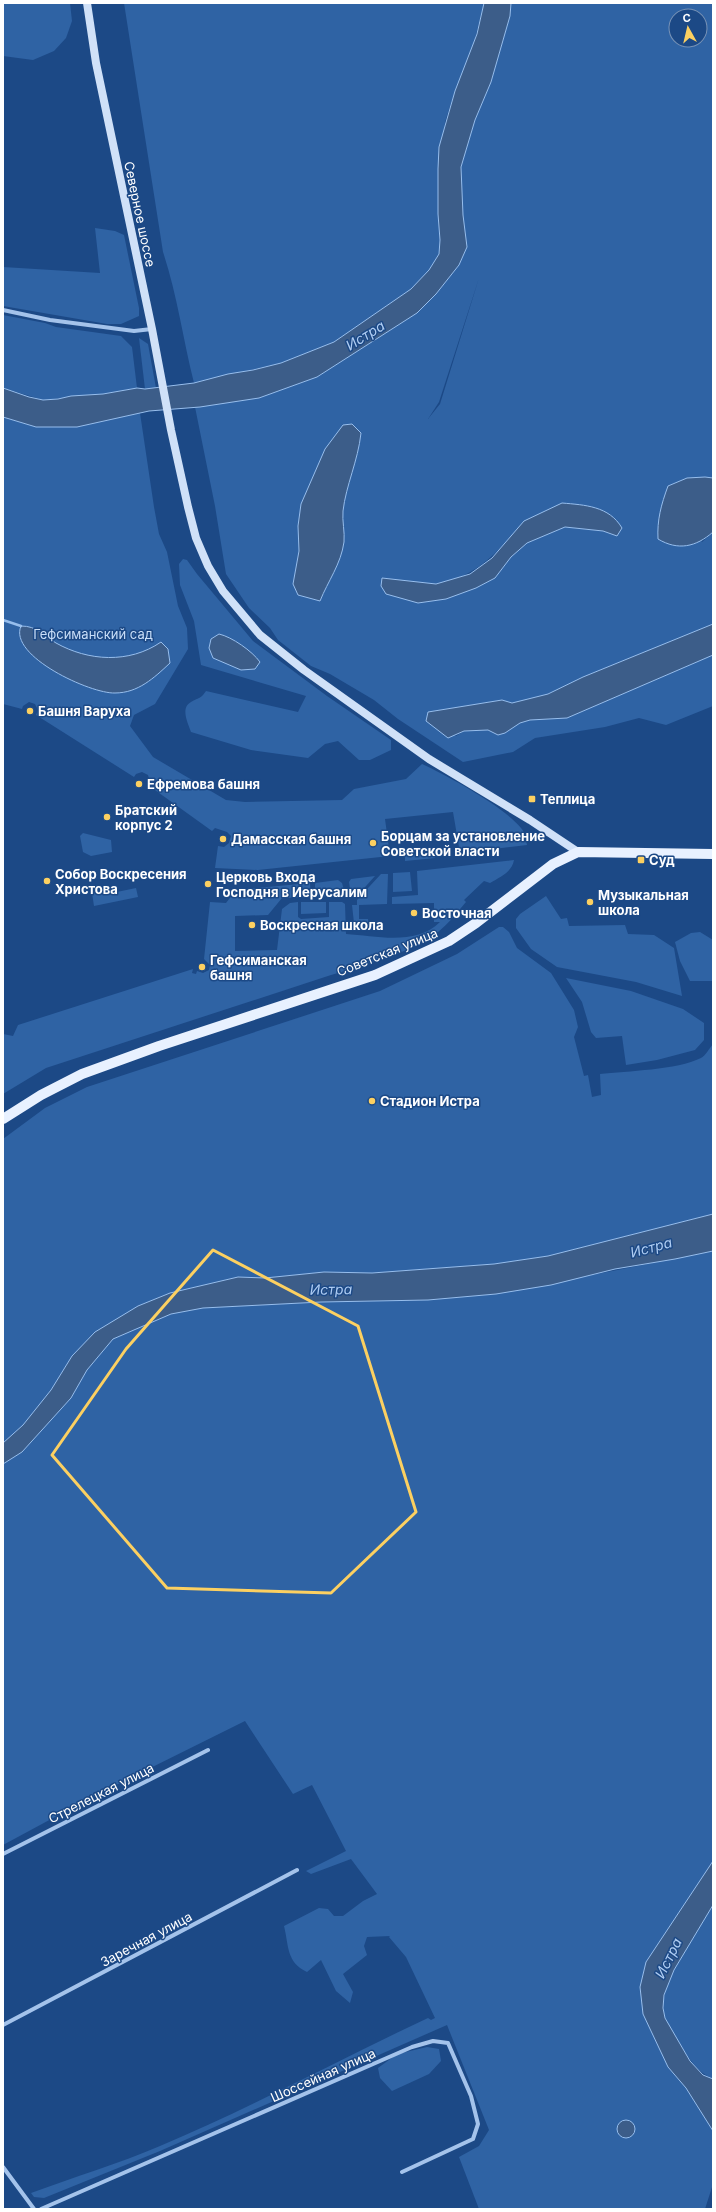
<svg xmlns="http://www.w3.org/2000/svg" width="716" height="2212" font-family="Inter,sans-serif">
<rect width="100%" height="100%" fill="#1c4986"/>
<g fill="#2f63a4" fill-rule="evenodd">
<polygon points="3,3 70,3 72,21 66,38 54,51 33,60 3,56"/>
<path d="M124,3H484L473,47L455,91L445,122L438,214L440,240L439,254L429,270L411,289L334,342L281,363L194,383C183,339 177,294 163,252Z"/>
<path d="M511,3H713V478H687L668,486L702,542L713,532V624L583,677L548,694L512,703L502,700L428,712L456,736L464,731L488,730L498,735L505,733L520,723L530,719L567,718L713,655V706L666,725L639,718L605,727L535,738L513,752L463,762L398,719L374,700L330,674L311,666L278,640L270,628L249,608L226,574L215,506L195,407L259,398L317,377L417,313L436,294L459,265L467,247L463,215L461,167L475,120L491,82L510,16ZM676,16H700V40H676ZM479,278L440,404L428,419L439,402ZM352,424L361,433C358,461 346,485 343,511C342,521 345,532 344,542C340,564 328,581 320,601L293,584L299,551L298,526L301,504ZM524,521L622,528L617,536L603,531L565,527L527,543L511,557L495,578L476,588L381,586L383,578C399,580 421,587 437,584C479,576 498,551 524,521Z"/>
<polygon points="95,228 115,231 124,235 139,308 139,316 121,324 107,324 3,306 3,267 100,273"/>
<polygon points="3,315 45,323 56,327 121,336 132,347 137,388 103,394 43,400 3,388"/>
<polygon points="139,338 148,344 156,388 145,389"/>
<path d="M140,413L154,507L159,534L167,552L178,606L187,628L188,649L155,704L134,715L130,726L153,757L226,800L245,802L342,800L354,789L406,779L422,764C448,776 503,806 521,828C525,832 526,840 527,845L460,853L453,812L385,819L390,856L258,870L215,868L218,846L224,847L229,843L231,836L227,832L215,828L212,831L148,785L150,782L148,775L142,772L136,774L134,777L36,715L38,710L35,704L29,702L23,706L22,709L3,704V417L36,427H77Z"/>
<path d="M183,559L187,560L197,574L253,641L327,696L391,740V750L370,760H359L338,741L325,744L308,758L251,750L191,732C188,723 180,708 191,702C199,697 200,700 206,691L298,712L306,696L201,665L194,621L180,585L179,564Z"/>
<polygon points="83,833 111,840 112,852 91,856 83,852 80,836"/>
<polygon points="433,851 436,854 435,858 405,861 405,856 407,855"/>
<path d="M514,860C512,872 500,877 490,883L484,881L464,900L466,902C456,914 445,928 431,937C401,956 365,965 331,975L46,1068L3,1094V1034L13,1036L18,1025L193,969L192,973L196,974L197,971L203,973L209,970L210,965L204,959L210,902L226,903L236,890L310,883L311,897L282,898L268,915L235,916V951L277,950L282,909L290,903L298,902V917L301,919L329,917V902H342L345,904L346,934C377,936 416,946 440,922H434V903L392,904V897L418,895L417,871Z"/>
<polygon points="410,872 412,891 393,892 393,873"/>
<polygon points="381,874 388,874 387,904 359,905 359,919 368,919 369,926 357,925 354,923 352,905 357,905 357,900"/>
<polygon points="375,876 358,895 350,889 349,882 351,879"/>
<polygon points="338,880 342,883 344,890 339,895 319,897 315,895 315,883"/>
<polygon points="136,888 138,897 94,906 92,893 111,889 112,893"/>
<polygon points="546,896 561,919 567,918 569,926 625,925 628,934 654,935 674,948 682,996 636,982 557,967 531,949 516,928 516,919 520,914"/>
<polygon points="301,902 326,902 326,913 301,914"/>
<path d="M499,927H503L509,932L517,948L551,973L574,1010L578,1027L574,1037L584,1076L588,1075L592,1097L601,1095L600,1074C627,1071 677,1070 701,1058C705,1056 709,1049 713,1044V1214L548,1256L494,1264L372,1273L324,1272L265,1278L238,1277L170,1293L138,1306L72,1356L51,1390L23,1425L3,1443V1139L45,1108L87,1087L380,991L457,954Z"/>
<polygon points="700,932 713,940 713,981 690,981 680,961 675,942 691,933"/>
<polygon points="566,978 631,991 683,1009 704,1023 704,1040 695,1050 657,1060 626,1065 622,1036 596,1038 591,1032 582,1002"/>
<path d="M713,1251V1861L646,1962L668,2067L686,2088L713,2131V2184L705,2209H479L459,2157L479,2146L489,2130L447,2025L160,2151L44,2198L34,2197L31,2193C74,2177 118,2164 160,2146C251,2108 338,2060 428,2018L431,2020L435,2018L406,1957L389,1937L390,1936L367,1937L364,1946L367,1955L343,1974L353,1992L350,2003L336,1991L321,1960L307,1972C286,1962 289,1946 284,1926L319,1908L328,1909L334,1916H343L363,1901L377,1894L351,1859L311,1874L306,1871L346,1851L312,1785L293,1794L245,1721L92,1797L3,1845V1464L22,1452L71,1398L87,1370L113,1339L171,1314L203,1308L321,1302L428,1300L496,1294Z"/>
<path d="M713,1905V2079C697,2072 689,2059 680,2044C675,2036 668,2027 665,2018C654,1987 697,1931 713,1905Z"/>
<polygon points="427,2047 439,2049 441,2061 429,2074 392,2091 380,2078 378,2068 397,2054"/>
</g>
<g fill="#3c5d89" stroke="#97beed">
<polygon points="484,3 511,3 510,16 491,82 475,120 461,167 463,215 467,247 459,265 436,294 417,313 317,377 259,398 200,407 149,411 77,427 36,427 3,417 3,388 29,397 43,400 58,399 71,396 103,394 137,388 145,389 194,383 228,374 253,370 281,363 334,342 411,289 429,270 439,254 440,240 438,214 438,169 439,147 455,91 477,34"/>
<path d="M352,424L361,433C358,461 346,485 343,511C342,521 345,532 344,542C341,564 328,581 320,601L298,595L293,584L299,551L298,526L301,504L325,449L343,425Z"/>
<path d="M705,477L713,478V532C696,547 678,551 658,539C657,520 661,505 668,486L687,478Z"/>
<path d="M562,503C585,505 609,506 622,528L617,536L603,531L565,527L527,543L511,557L495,578L476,588L446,599L418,603L386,594L381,586L382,578L436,584L470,574L492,558L524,521Z"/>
<polygon points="713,624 713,655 567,718 530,720 520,723 505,733 498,735 488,730 464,731 448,738 426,721 428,712 502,700 512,703 548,694 583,677"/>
<path d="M21,626C37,626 43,635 56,643C88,661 129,664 161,642L168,649L170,663C154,678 138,693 115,693C91,694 8,656 21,626Z"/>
<path d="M219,634C232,637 252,651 260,662L255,669L241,670L213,658L209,648L211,639Z"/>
<polygon points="713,1214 713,1251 675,1259 615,1269 551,1285 496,1294 428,1300 321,1302 203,1308 171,1314 113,1339 87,1370 71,1398 22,1452 3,1464 3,1443 23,1425 51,1390 72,1356 95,1332 138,1306 170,1293 238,1277 265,1278 324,1272 372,1273 494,1264 548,1256"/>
<polygon points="713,1861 713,1905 674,1970 664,1995 663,2008 665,2018 690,2061 703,2075 713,2079 713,2131 686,2088 668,2067 643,2014 640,1987 646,1962"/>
<circle cx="626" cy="2129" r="9"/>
</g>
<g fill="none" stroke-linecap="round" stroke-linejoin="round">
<polyline stroke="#97beed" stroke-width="2.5" points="3,620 21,626"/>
<g stroke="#a4c3eb" stroke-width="4">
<polyline points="3,310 50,320 134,331 152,329"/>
<polyline points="3,1854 208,1750"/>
<polyline points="3,2025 297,1870"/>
<polyline points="3,2167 34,2209"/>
<polyline points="41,2209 412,2047 433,2041 448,2043 471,2096 478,2124 473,2139 402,2172"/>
</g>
<polyline stroke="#d0e1f8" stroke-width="8" points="87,3 96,63 152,329 171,430 188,507 196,538 208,566 223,591 260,635 304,670 429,759 530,820 578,852"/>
<polyline stroke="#e8f1ff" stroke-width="10" points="3,1119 41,1095 82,1074 159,1046 375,975 449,941 476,923 553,864 578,852 713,854"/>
</g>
<path fill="none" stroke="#fcd061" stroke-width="3" stroke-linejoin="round" d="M213,1250L358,1326L416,1512L331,1593L167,1588L52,1455L126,1349Z"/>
<g fill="#fcd061" stroke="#1c4986" stroke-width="1.5">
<circle cx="30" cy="711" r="4"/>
<circle cx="139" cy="784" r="4"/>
<rect x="528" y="795" width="8" height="8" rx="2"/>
<circle cx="107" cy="817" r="4"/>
<circle cx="223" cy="839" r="4"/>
<circle cx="373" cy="843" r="4"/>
<rect x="637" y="856" width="8" height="8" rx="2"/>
<circle cx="47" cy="881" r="4"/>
<circle cx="208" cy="884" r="4"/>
<circle cx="590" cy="902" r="4"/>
<circle cx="414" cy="913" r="4"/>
<circle cx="252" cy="925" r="4"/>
<circle cx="202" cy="967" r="4"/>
<circle cx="372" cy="1101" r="4"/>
</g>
<g text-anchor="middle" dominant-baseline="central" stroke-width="3" stroke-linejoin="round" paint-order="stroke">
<g font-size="13" fill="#fff" stroke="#1c4986">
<text transform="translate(140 214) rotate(78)">Северное шоссе</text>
<text transform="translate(387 952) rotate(-22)">Советская улица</text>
<text transform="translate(101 1793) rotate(-27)">Стрелецкая улица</text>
<text transform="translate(146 1939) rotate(-28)">Заречная улица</text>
<text transform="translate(323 2075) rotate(-24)">Шоссейная улица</text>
</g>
<g font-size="13" fill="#c9def8" stroke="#1c4986">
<text x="93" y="634">Гефсиманский сад</text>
</g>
<g font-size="13" font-weight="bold" fill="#fff" stroke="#1c4986" text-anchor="start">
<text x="38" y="711">Башня Варуха</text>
<text x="147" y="784">Ефремова башня</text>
<text x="540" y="799">Теплица</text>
<text x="115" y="810">Братский<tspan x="115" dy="15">корпус 2</tspan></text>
<text x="381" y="836">Борцам за установление<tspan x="381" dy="15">Советской власти</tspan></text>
<text x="231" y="839">Дамасская башня</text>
<text x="649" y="860">Суд</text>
<text x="55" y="874">Собор Воскресения<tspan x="55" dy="15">Христова</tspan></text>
<text x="216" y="877">Церковь Входа<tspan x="216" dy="15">Господня в Иерусалим</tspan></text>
<text x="598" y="895">Музыкальная<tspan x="598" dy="15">школа</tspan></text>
<text x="422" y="913">Восточная</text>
<text x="260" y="925">Воскресная школа</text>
<text x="210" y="960">Гефсиманская<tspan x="210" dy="15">башня</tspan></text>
<text x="380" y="1101">Стадион Истра</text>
</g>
<g font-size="14" font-style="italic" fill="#afcdf3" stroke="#1c4986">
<text transform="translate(365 335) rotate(-32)">Истра</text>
<text transform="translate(651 1247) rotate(-15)">Истра</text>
<text transform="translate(331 1289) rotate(-1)">Истра</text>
<text transform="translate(668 1958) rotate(-64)">Истра</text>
</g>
</g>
<rect width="716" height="2212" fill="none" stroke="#ffffff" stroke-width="8"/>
<g transform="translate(688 28) rotate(352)"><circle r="19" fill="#1c4986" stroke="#7792b6"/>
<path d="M0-3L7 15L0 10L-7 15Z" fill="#fcd061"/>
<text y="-6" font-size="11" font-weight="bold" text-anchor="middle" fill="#ffffff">С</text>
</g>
</svg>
